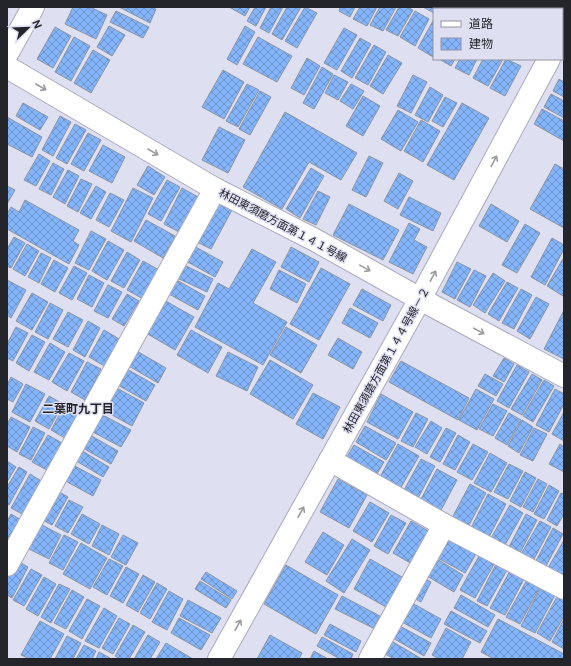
<svg xmlns="http://www.w3.org/2000/svg" width="571" height="666" font-family="'DM Sans','Noto Sans JP',sans-serif">
<defs>
<pattern id="building-cross-hatch" width="8" height="8" patternUnits="userSpaceOnUse"><rect width="8" height="8" fill="#84b5fb"/><path d="M0 0l8 8M0 8l8-8" fill="none" stroke="#6c93cb"/></pattern>
</defs>
<rect width="100%" height="100%" fill="#dedff1"/>
<g fill="url(#building-cross-hatch)" stroke="#8a94a3">
<polygon points="73,7 90,7 107,15 96,39 65,24"/>
<polygon points="119,7 152,7 156,9 150,23"/>
<polygon points="229,7 250,7 245,16"/>
<polygon points="255,7 266,7 256,26 247,21"/>
<polygon points="271,7 283,7 269,33 260,28"/>
<polygon points="287,7 301,7 282,40 272,34"/>
<polygon points="305,7 317,13 297,48 285,41"/>
<polygon points="340,7 355,7 350,17 339,11"/>
<polygon points="360,7 377,7 367,26 353,19"/>
<polygon points="380,7 396,7 383,31 370,25"/>
<polygon points="399,7 408,7 413,10 398,36 386,30"/>
<polygon points="423,7 438,7 437,9 434,9 434,13"/>
<polygon points="473,7 495,7 499,9 472,9"/>
<polygon points="116,11 149,27 143,38 110,22"/>
<polygon points="415,11 429,19 415,46 400,37"/>
<polygon points="434,19 434,55 433,57 418,48"/>
<polygon points="109,26 125,35 112,56 97,47"/>
<polygon points="245,26 255,32 237,65 227,59"/>
<polygon points="55,27 71,36 53,68 37,59"/>
<polygon points="344,28 357,35 337,70 324,63"/>
<polygon points="74,37 90,46 71,81 55,72"/>
<polygon points="258,37 292,56 277,82 243,64"/>
<polygon points="360,38 371,44 352,78 341,71"/>
<polygon points="374,45 386,52 368,85 355,78"/>
<polygon points="93,50 110,60 91,93 74,83"/>
<polygon points="388,55 402,63 383,94 370,86"/>
<polygon points="307,58 320,66 304,95 291,88"/>
<polygon points="439,59 455,59 451,66"/>
<polygon points="460,59 477,59 469,75 455,68"/>
<polygon points="483,59 503,59 488,86 473,78"/>
<polygon points="506,59 521,66 505,96 490,88"/>
<polygon points="322,67 333,74 314,109 303,103"/>
<polygon points="223,70 244,82 224,119 202,107"/>
<polygon points="334,75 348,82 338,100 325,93"/>
<polygon points="413,75 427,82 411,113 397,106"/>
<polygon points="559,79 564,82 564,97 553,91"/>
<polygon points="247,84 259,90 238,127 226,121"/>
<polygon points="351,84 364,91 353,109 340,101"/>
<polygon points="430,87 443,95 428,122 415,115"/>
<polygon points="260,91 271,97 250,135 239,129"/>
<polygon points="551,94 564,101 564,118 544,107"/>
<polygon points="363,96 380,106 363,136 346,126"/>
<polygon points="445,97 457,103 443,127 432,121"/>
<polygon points="23,103 48,117 40,130 16,116"/>
<polygon points="462,103 489,118 454,180 427,165"/>
<polygon points="542,109 564,121 564,141 534,124"/>
<polygon points="398,110 418,122 401,151 381,139"/>
<polygon points="285,112 357,153 341,180 309,162 282,209 243,187"/>
<polygon points="60,116 71,122 53,156 42,150"/>
<polygon points="7,117 42,137 32,157 7,144"/>
<polygon points="421,120 440,131 423,162 404,151"/>
<polygon points="75,124 86,130 67,164 56,158"/>
<polygon points="219,127 245,140 228,173 202,160"/>
<polygon points="88,133 101,140 84,171 71,164"/>
<polygon points="103,145 125,157 112,183 89,171"/>
<polygon points="39,154 50,161 36,186 24,180"/>
<polygon points="369,156 383,163 366,197 352,190"/>
<polygon points="53,163 64,169 51,195 39,189"/>
<polygon points="555,164 564,169 564,228 530,209"/>
<polygon points="148,166 165,177 154,195 137,185"/>
<polygon points="311,168 324,176 300,218 286,209"/>
<polygon points="68,170 79,176 65,204 53,197"/>
<polygon points="399,173 413,181 398,209 384,201"/>
<polygon points="81,179 92,184 78,212 67,206"/>
<polygon points="167,180 180,187 161,221 148,214"/>
<polygon points="7,186 15,190 7,204"/>
<polygon points="96,186 106,192 91,219 80,213"/>
<polygon points="133,188 153,198 131,242 111,231"/>
<polygon points="182,188 198,197 179,232 164,224"/>
<polygon points="318,191 330,197 316,225 303,219"/>
<polygon points="110,193 124,200 109,227 96,220"/>
<polygon points="409,197 441,213 433,231 400,215"/>
<polygon points="25,200 79,230 73,241 79,245 69,264 7,229 7,214 11,207 19,212"/>
<polygon points="216,202 232,210 211,249 195,241"/>
<polygon points="349,204 399,230 383,260 333,235"/>
<polygon points="491,204 519,221 507,242 479,226"/>
<polygon points="146,220 175,236 163,258 134,241"/>
<polygon points="409,223 420,229 414,240 427,247 413,274 389,262"/>
<polygon points="525,224 540,233 517,273 502,265"/>
<polygon points="91,231 106,239 89,270 75,263"/>
<polygon points="14,237 25,243 11,268 7,266 7,249"/>
<polygon points="552,238 564,245 564,249 545,285 531,277"/>
<polygon points="108,241 124,250 107,280 92,271"/>
<polygon points="27,244 39,251 25,276 13,269"/>
<polygon points="192,245 223,262 215,277 184,260"/>
<polygon points="291,247 319,262 309,282 281,267"/>
<polygon points="252,249 276,262 253,303 287,322 263,365 195,327 218,283 229,289"/>
<polygon points="127,252 140,260 124,288 111,281"/>
<polygon points="41,253 51,258 39,283 28,277"/>
<polygon points="564,257 564,294 563,296 547,286"/>
<polygon points="54,260 68,268 55,292 41,284"/>
<polygon points="143,261 161,271 145,300 127,290"/>
<polygon points="457,262 471,269 455,299 442,292"/>
<polygon points="182,264 213,279 207,292 175,277"/>
<polygon points="74,266 87,273 72,300 59,293"/>
<polygon points="321,268 350,284 319,340 290,324"/>
<polygon points="279,270 306,284 297,303 270,289"/>
<polygon points="474,270 486,276 470,307 457,300"/>
<polygon points="493,273 505,281 485,313 473,305"/>
<polygon points="89,275 104,283 92,307 77,299"/>
<polygon points="175,279 205,296 198,310 167,293"/>
<polygon points="7,280 26,290 11,318 7,315"/>
<polygon points="507,282 518,288 499,321 488,314"/>
<polygon points="108,285 122,292 108,318 94,311"/>
<polygon points="362,289 391,305 383,321 353,305"/>
<polygon points="521,289 532,295 514,329 502,323"/>
<polygon points="32,293 48,302 32,330 16,321"/>
<polygon points="127,294 139,301 124,326 112,319"/>
<polygon points="536,297 549,304 530,339 517,331"/>
<polygon points="164,300 194,317 175,350 146,333"/>
<polygon points="50,303 63,310 48,339 35,332"/>
<polygon points="350,308 378,323 370,338 342,323"/>
<polygon points="564,310 564,359 544,349"/>
<polygon points="68,312 83,320 68,347 53,339"/>
<polygon points="88,321 100,328 85,357 73,350"/>
<polygon points="16,327 28,333 13,361 7,358 7,344"/>
<polygon points="286,327 317,345 301,373 270,355"/>
<polygon points="104,330 121,340 106,367 89,357"/>
<polygon points="191,330 222,347 208,373 177,355"/>
<polygon points="32,335 45,342 29,371 16,363"/>
<polygon points="338,338 362,352 353,369 328,355"/>
<polygon points="50,343 65,352 49,380 34,372"/>
<polygon points="135,350 166,368 158,383 127,365"/>
<polygon points="228,352 258,367 247,391 216,376"/>
<polygon points="69,353 84,361 67,391 52,382"/>
<polygon points="504,358 514,364 504,382 493,376"/>
<polygon points="270,360 313,385 293,419 250,394"/>
<polygon points="401,361 469,398 458,420 389,382"/>
<polygon points="87,362 101,369 85,400 71,392"/>
<polygon points="517,365 529,372 509,408 497,401"/>
<polygon points="125,368 155,385 146,401 116,384"/>
<polygon points="485,374 503,384 496,396 478,386"/>
<polygon points="532,374 542,380 522,415 511,409"/>
<polygon points="11,377 23,384 13,402 7,399 7,385"/>
<polygon points="544,380 554,386 533,422 523,416"/>
<polygon points="26,384 45,394 30,422 12,412"/>
<polygon points="115,387 144,403 132,426 103,410"/>
<polygon points="476,389 494,399 477,430 459,420"/>
<polygon points="555,389 564,394 564,404 549,432 536,425"/>
<polygon points="313,393 340,407 323,439 296,424"/>
<polygon points="381,394 413,412 398,439 367,422"/>
<polygon points="49,396 63,404 49,429 35,421"/>
<polygon points="493,404 507,411 493,436 479,429"/>
<polygon points="64,406 79,414 65,438 51,430"/>
<polygon points="564,412 564,441 552,434"/>
<polygon points="416,413 428,419 413,447 401,441"/>
<polygon points="509,413 521,420 507,445 495,438"/>
<polygon points="101,414 131,430 121,447 91,431"/>
<polygon points="11,417 30,427 17,452 7,446 7,424"/>
<polygon points="522,420 533,427 519,453 508,446"/>
<polygon points="431,421 442,428 427,454 415,447"/>
<polygon points="365,426 396,443 386,460 356,442"/>
<polygon points="33,427 45,433 31,460 19,454"/>
<polygon points="446,428 456,433 440,462 430,457"/>
<polygon points="534,428 547,434 533,461 520,455"/>
<polygon points="88,434 118,451 111,464 81,447"/>
<polygon points="48,435 62,443 47,470 32,462"/>
<polygon points="458,435 470,442 455,470 443,464"/>
<polygon points="398,444 419,456 400,489 380,477"/>
<polygon points="473,444 488,452 472,480 457,472"/>
<polygon points="560,444 564,447 564,472 549,464"/>
<polygon points="354,445 384,462 374,479 344,462"/>
<polygon points="79,449 109,467 103,477 73,459"/>
<polygon points="490,453 507,463 491,492 474,483"/>
<polygon points="421,459 435,466 417,500 403,492"/>
<polygon points="7,461 16,467 7,482"/>
<polygon points="71,464 101,480 93,496 62,479"/>
<polygon points="509,464 523,471 508,499 494,492"/>
<polygon points="19,467 27,472 9,505 7,504 7,487"/>
<polygon points="437,469 457,480 440,512 420,501"/>
<polygon points="525,472 536,478 521,507 510,501"/>
<polygon points="30,474 43,482 24,515 11,508"/>
<polygon points="338,479 367,495 349,528 320,512"/>
<polygon points="538,479 547,484 533,512 523,507"/>
<polygon points="470,484 486,493 468,527 452,518"/>
<polygon points="549,485 559,491 544,519 534,514"/>
<polygon points="54,489 68,497 52,525 39,518"/>
<polygon points="561,493 564,494 564,514 557,526 547,520"/>
<polygon points="488,494 506,504 488,539 470,530"/>
<polygon points="69,500 83,507 68,533 55,526"/>
<polygon points="370,502 389,513 372,542 353,531"/>
<polygon points="510,505 523,513 505,545 491,538"/>
<polygon points="11,514 23,521 11,543 7,541 7,521"/>
<polygon points="82,514 100,524 89,544 71,534"/>
<polygon points="526,514 537,520 520,553 509,547"/>
<polygon points="391,515 406,523 388,554 374,546"/>
<polygon points="411,521 430,532 412,564 393,553"/>
<polygon points="540,521 551,527 533,561 521,554"/>
<polygon points="40,524 61,535 49,559 27,548"/>
<polygon points="102,525 119,534 109,555 92,546"/>
<polygon points="553,528 563,534 546,566 536,561"/>
<polygon points="323,532 344,545 327,575 305,562"/>
<polygon points="64,535 78,542 63,570 49,563"/>
<polygon points="123,535 138,543 126,565 111,557"/>
<polygon points="447,538 476,554 465,573 436,557"/>
<polygon points="352,539 370,550 344,593 326,581"/>
<polygon points="564,540 564,576 548,568"/>
<polygon points="81,543 107,558 90,589 63,574"/>
<polygon points="479,556 494,564 475,598 460,590"/>
<polygon points="109,559 123,566 107,595 93,587"/>
<polygon points="370,559 402,577 386,607 354,589"/>
<polygon points="437,559 463,575 454,592 427,576"/>
<polygon points="16,560 28,567 12,598 7,595 7,576"/>
<polygon points="496,564 507,570 487,606 477,601"/>
<polygon points="286,565 338,595 316,634 264,604"/>
<polygon points="126,567 139,574 123,603 110,596"/>
<polygon points="31,569 42,575 24,606 13,600"/>
<polygon points="511,569 525,577 505,615 490,608"/>
<polygon points="206,572 237,591 232,599 201,579"/>
<polygon points="143,575 155,582 138,612 126,605"/>
<polygon points="44,577 56,584 38,616 26,609"/>
<polygon points="422,577 431,582 421,602 412,597"/>
<polygon points="528,578 541,585 520,624 506,617"/>
<polygon points="200,581 231,600 226,608 195,589"/>
<polygon points="157,583 167,589 150,619 140,613"/>
<polygon points="59,584 70,589 51,623 41,617"/>
<polygon points="541,587 555,595 535,633 521,626"/>
<polygon points="72,590 84,597 66,629 54,623"/>
<polygon points="169,591 183,599 167,630 152,622"/>
<polygon points="461,595 495,615 488,627 454,608"/>
<polygon points="558,595 564,599 564,616 550,641 537,633"/>
<polygon points="342,596 380,616 373,628 335,609"/>
<polygon points="87,599 100,606 82,639 69,631"/>
<polygon points="188,600 221,618 212,633 180,616"/>
<polygon points="412,603 441,619 431,638 402,622"/>
<polygon points="104,608 117,616 99,648 85,641"/>
<polygon points="451,611 487,631 480,643 444,624"/>
<polygon points="119,618 130,624 113,654 102,648"/>
<polygon points="179,618 210,635 201,650 171,633"/>
<polygon points="498,619 564,654 564,659 494,659 481,652"/>
<polygon points="564,619 564,649 552,642"/>
<polygon points="40,621 64,634 50,659 30,659 21,655"/>
<polygon points="330,624 361,641 356,652 324,635"/>
<polygon points="133,625 145,632 129,659 120,659 115,656"/>
<polygon points="398,625 431,643 424,656 391,637"/>
<polygon points="446,628 471,642 462,659 439,659 432,655"/>
<polygon points="148,635 160,642 150,659 134,659"/>
<polygon points="270,635 302,653 299,659 257,659"/>
<polygon points="67,636 81,643 73,659 55,659"/>
<polygon points="322,637 353,654 351,659 340,659 317,646"/>
<polygon points="388,639 422,659 394,659 380,651"/>
<polygon points="166,643 193,659 156,659"/>
<polygon points="84,645 96,651 92,659 76,659"/>
<polygon points="314,651 328,659 310,659"/>
<polygon points="99,652 110,658 110,659 96,659"/>
</g>
<g fill="none" stroke-linecap="round" stroke-linejoin="round">
<g stroke="#a9aabc" stroke-width="24">
<g id="street">
<polyline points="562,35 564,31"/>
<polyline points="7,67 215,189 315,240 420,299 564,376"/>
<polyline points="330,460 444,525 564,588"/>
<polyline points="7,565 215,189"/>
<polyline points="219,659 420,299 549,59"/>
<polyline points="370,659 444,525"/>
</g>
</g>
<g stroke="#a9aabc" stroke-width="24">
<polyline id="primary" points="7,54 33,7"/>
</g>
<use href="#street" stroke="#fff" stroke-width="22"/>
<use href="#primary" stroke="#fff" stroke-width="22"/>
</g>
<defs><path id="oneway-shaft" d="M-6 0H5M1.5-3L5.5 0L1.5 3" fill="none" stroke-width="1.6" stroke-linecap="round" stroke-linejoin="round"/></defs>
<g stroke="#9c9ca0">
<use href="#oneway-shaft" transform="translate(41 87) rotate(30)"/>
<use href="#oneway-shaft" transform="translate(153 152) rotate(30)"/>
<use href="#oneway-shaft" transform="translate(494 161) rotate(-62)"/>
<use href="#oneway-shaft" transform="translate(365 268) rotate(29)"/>
<use href="#oneway-shaft" transform="translate(433 276) rotate(-62)"/>
<use href="#oneway-shaft" transform="translate(479 331) rotate(28)"/>
<use href="#oneway-shaft" transform="translate(301 512) rotate(-61)"/>
<use href="#oneway-shaft" transform="translate(238 625) rotate(-61)"/>
</g>
<g text-anchor="middle" dominant-baseline="central" stroke-width="3" stroke-linejoin="round" paint-order="stroke">
<g font-size="11" fill="#24242b" stroke="#dedff1">
<text transform="translate(283 225) rotate(28)">林田東須磨方面第１４１号線</text>
<text transform="translate(386 360) rotate(-61)">林田東須磨方面第１４４号線－２</text>
</g>
<g font-size="12" font-weight="bold" fill="#24242b" stroke="#dedff1">
<text x="78" y="409">二葉町九丁目</text>
</g>
</g>
<rect width="571" height="666" fill="none" stroke="#24242b" stroke-width="16"/>
<rect x="433" y="8" width="130" height="52" fill="#dedff1" stroke="#9494a2"/>
<rect x="441" y="21" width="20" height="6" fill="#ffffff" stroke="#9494a2"/>
<text x="469" y="28" font-size="12" fill="#24242b">道路</text>
<rect x="441" y="38" width="20" height="12" fill="url(#building-cross-hatch)" stroke="#9494a2"/>
<text x="469" y="48" font-size="12" fill="#24242b">建物</text>
<g transform="translate(28 28) rotate(67)" stroke="#dedff1" stroke-width="3" paint-order="stroke">
<path d="M0-3L7 15L0 10L-7 15Z" fill="#24242b"/>
<text y="-6" font-size="11" font-weight="bold" text-anchor="middle" fill="#24242b">N</text>
</g>
</svg>
